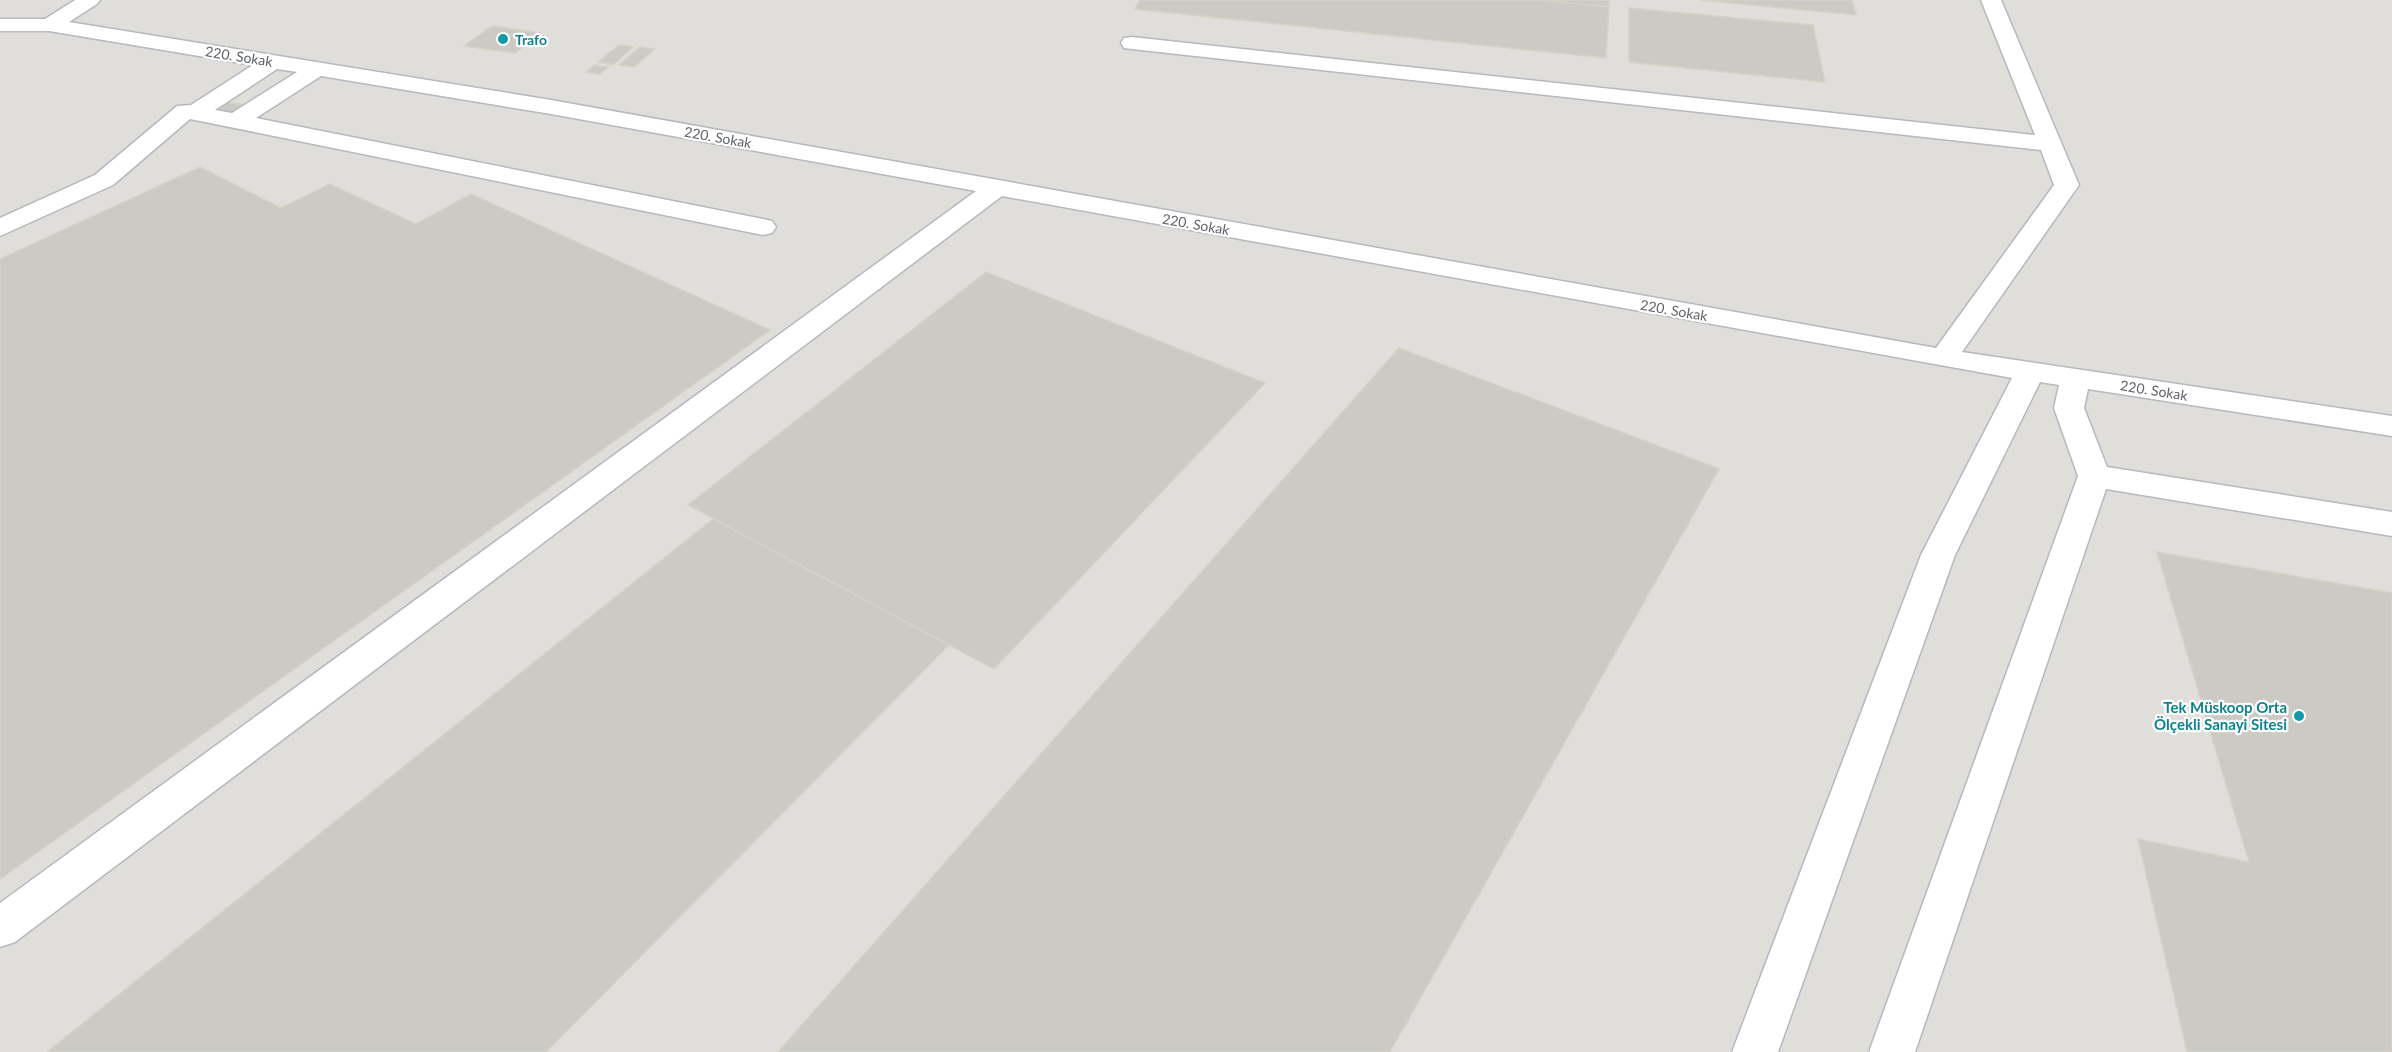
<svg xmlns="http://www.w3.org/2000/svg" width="2392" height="1052" font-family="Lato,sans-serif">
<rect width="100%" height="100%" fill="#f1efe8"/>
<rect fill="#e0deda" x="0" y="0" width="2392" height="1052"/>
<g fill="#cccac5" stroke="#d6d1c6" stroke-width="1.5">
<polygon points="1140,0 1542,0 1609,7 1606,58 1135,9"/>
<polygon points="1542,0 1609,0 1609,7"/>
<polygon points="1700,0 1852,0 1856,15"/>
<polygon points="1629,8 1813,25 1825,82 1629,62"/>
<polygon points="492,26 540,33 515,53 464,46"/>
<polygon points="619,45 633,47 613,65 598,62"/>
<polygon points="640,47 655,49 634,67 619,65"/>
<polygon points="594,65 609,67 600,74 586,72"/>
<polygon points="226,102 245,105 227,116 208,113"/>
<polygon points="200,167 281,208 330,184 416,224 471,194 770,330 0,879 0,259"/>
<polygon points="986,272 1265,383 994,669 688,505"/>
<polygon points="1399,348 1719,469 1390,1052 778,1052"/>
<polygon points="713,519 949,645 546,1052 47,1052"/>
<polygon points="2157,552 2392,593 2392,1052 2187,1052 2138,839 2249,862"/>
</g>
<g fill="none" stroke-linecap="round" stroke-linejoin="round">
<g stroke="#b5b8bc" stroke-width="3">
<path id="minor" d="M75,0H100L97,4L69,22L551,100L1936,348L2054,185L2041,150L1132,49L1124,48L1121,43L1124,38L1132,37L2035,135L1981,0H2001L2079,185L1962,352L2392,416V436L2088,389L2084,408L2107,467L2392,512V536L2106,489L1915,1052H1869L2078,476L2054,408L2059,385L2040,382L1955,555L1778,1052H1732L1921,555L2012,378L1002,196L15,942L0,947V903L976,191L551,114L321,76L256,118L763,219L772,221L776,227L772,233L763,235L190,119L113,185L0,236V218L95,175L177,106L191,105L253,65L49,31H0V19H45ZM277,69L297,72L232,113L215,110Z"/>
</g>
<use href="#minor" fill="#fff" fill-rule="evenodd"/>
</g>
<g fill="#0f9aa8" stroke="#fff" stroke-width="2">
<circle cx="503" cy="39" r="6"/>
<circle cx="2299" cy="716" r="6"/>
</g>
<g text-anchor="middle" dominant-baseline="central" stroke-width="4.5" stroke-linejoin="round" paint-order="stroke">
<g font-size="14" font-weight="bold" fill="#0d838f" stroke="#fff" text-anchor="start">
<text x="515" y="39">Trafo</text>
</g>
<g font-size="14" fill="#5f6368" stroke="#fff">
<text transform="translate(239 56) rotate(9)">220. Sokak</text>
<text transform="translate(718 137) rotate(10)">220. Sokak</text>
<text transform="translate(1196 224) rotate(10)">220. Sokak</text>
<text transform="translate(1674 310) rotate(10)">220. Sokak</text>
<text transform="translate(2154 390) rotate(9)">220. Sokak</text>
</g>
<g font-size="15" font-weight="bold" fill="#0d838f" stroke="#fff" text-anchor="end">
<text x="2287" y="707">Tek Müskoop Orta<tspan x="2287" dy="17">Ölçekli Sanayi Sitesi</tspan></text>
</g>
</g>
</svg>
